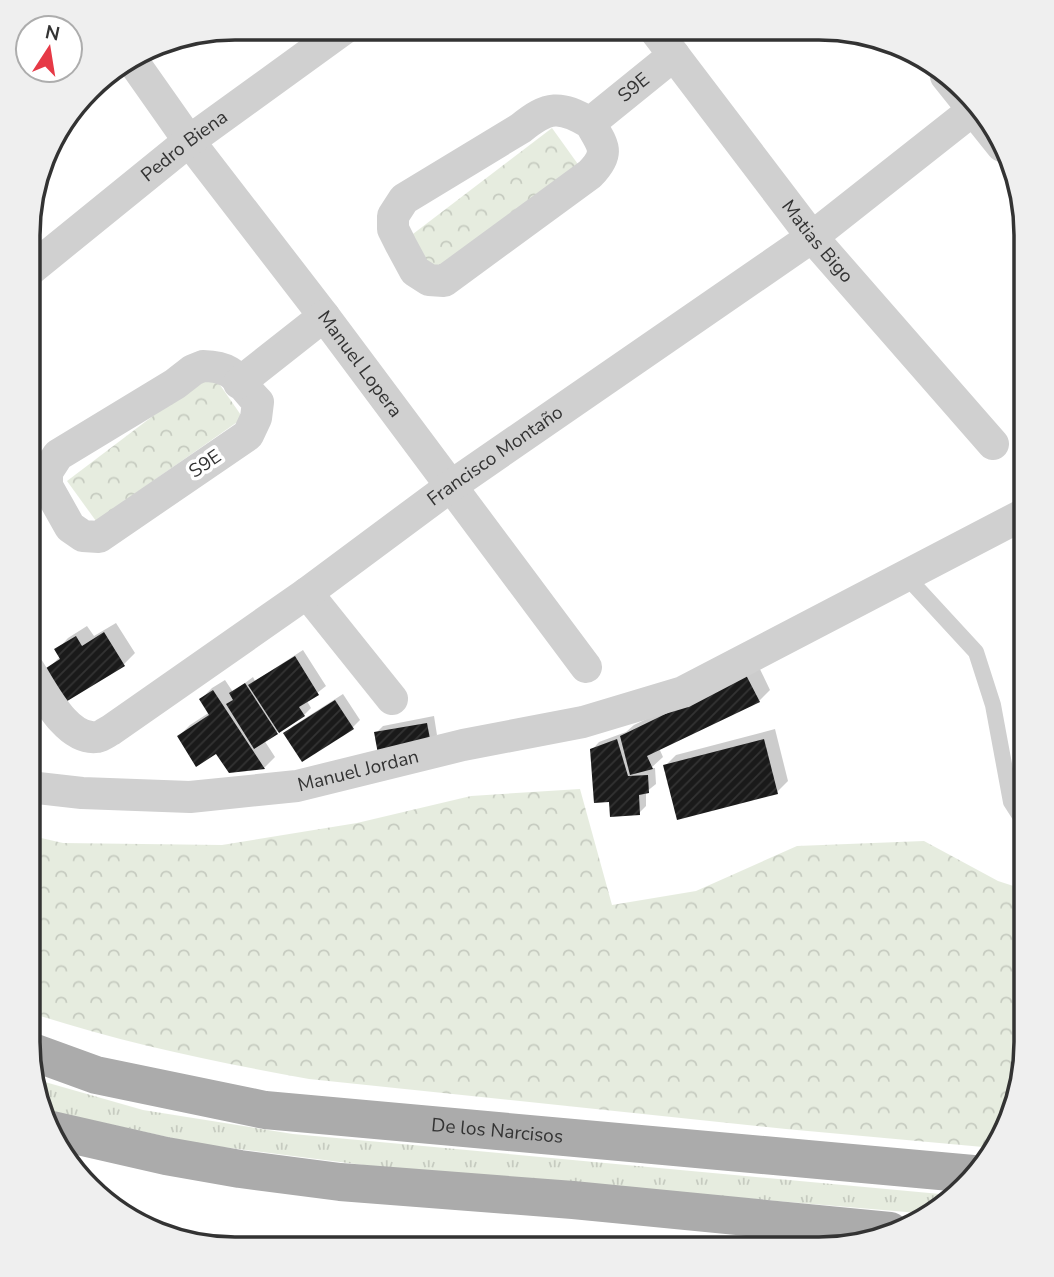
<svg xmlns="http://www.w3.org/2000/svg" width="1054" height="1277" font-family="'Nunito Sans',sans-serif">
<defs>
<pattern id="grass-tufts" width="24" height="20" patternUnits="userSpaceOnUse" patternTransform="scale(1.75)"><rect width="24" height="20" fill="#e6ecdf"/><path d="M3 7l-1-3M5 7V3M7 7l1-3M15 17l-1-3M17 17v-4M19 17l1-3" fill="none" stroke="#c6cbc0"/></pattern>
<pattern id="forest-crowns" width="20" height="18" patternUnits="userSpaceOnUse" patternTransform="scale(1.75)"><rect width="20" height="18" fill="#e6ecdf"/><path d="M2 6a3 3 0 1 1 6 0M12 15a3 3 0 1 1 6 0" fill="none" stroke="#c6cbc0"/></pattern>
<pattern id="building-hatch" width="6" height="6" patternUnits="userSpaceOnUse" patternTransform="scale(1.75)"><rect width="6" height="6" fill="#1a1a1a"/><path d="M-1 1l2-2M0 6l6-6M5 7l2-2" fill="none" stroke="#333"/></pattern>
</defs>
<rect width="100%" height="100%" fill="#fff"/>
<polygon fill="url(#grass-tufts)" points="38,1080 143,1110 293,1134 951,1195 930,1214 379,1167 199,1144 50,1111 46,1109"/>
<g fill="url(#forest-crowns)">
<polygon points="552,128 585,174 438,277 409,237"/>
<polygon points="211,372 243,418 96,521 67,481"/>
<path d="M580,789L612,905L696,891L797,846L924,841L998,881L1026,890V1056L994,1148L786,1129L309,1079C215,1062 119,1042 28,1012V835L63,843L222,845L357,823L471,796Z"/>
</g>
<g fill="#0003">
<polygon points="116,623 135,653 124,664 46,670 61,656 57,650 68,638 87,626 94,636"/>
<polygon points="303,650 326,686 307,701 311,708 304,715 264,740 275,757 264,768 230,771 217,752 179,736 190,725 210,712 201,699 212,688 225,680 233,692 253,677 255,681"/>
<polygon points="758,665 770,690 759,701 659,748 663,757 651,768 655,768 656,784 646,792 646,806 639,813 610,800 592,750 599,742 626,732 634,725"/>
<polygon points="343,694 360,720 353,727 302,760 285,734 293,726"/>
<polygon points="434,716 437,735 430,743 376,733 383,726"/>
<polygon points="775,729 788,781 777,792 665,766 676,755"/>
</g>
<g fill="url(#building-hatch)">
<polygon points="104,632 125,666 64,703 43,670 60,659 54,649 76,636 82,646"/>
<polygon points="295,656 319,695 299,707 305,716 279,733 248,685"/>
<polygon points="746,675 760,702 647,756 653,769 630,775 620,736"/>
<polygon points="245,683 278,734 254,749 226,704 233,700 229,693"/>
<polygon points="213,690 265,769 229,773 216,754 196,767 177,736 209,715 199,699"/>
<polygon points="335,700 354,729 302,762 283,733"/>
<polygon points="427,723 431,744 378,754 374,732"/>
<polygon points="617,739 628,776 648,775 649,793 639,795 640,815 610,817 609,802 594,803 590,749"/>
<polygon points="764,739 778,794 677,820 663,765"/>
</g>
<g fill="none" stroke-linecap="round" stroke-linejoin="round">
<polyline stroke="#d0d0d0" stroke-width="16" points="905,575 976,652 993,705 1011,802 1020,816 1026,818"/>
<g stroke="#d0d0d0" stroke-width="32">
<path id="s1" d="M654,29L812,237L993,444"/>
<path id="s2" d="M132,60L189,141L324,316L586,667"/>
<polyline points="946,76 1002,146"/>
<path id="s3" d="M590,123C560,105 548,106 521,128L404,199L393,216V229L401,245L415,271L429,280L444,281L590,174C611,152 603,146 590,123L674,55"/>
<path id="s4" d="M30,270L189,141L345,28"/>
<path d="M203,366C237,367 236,380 258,402L256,418L248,435L99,537L83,536L70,527L47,486V472L58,455L175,384L193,370Z"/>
<polyline points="239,383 324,316"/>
<polyline points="307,593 392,699"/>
<path id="s5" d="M29,670C43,691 66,741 97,737C102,736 107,732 111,730L307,593L451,486L812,237L973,110"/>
<path id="s6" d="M29,787L82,793L190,797L297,786L463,745L583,722L683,692L1026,513"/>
</g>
<g stroke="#ababab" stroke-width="38">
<path id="s7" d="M30,1051L96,1075L265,1110L973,1174"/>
<polyline points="52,1130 166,1156 240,1169 340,1182 573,1200 890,1231"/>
</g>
</g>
<g text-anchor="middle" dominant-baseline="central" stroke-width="7" stroke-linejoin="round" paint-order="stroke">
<g font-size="19" fill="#333" stroke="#fff">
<text stroke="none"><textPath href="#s3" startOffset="621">S9E</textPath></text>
<text stroke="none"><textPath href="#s4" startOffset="198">Pedro Biena</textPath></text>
<text stroke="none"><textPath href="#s1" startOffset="268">Matias Bigo</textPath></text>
<text stroke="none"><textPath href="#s2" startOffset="380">Manuel Lopera</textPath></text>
<text stroke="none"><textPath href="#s5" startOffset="588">Francisco Montaño</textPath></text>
<text transform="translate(205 464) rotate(-34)">S9E</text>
<text stroke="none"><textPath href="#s6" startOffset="332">Manuel Jordan</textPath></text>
<text stroke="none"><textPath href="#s7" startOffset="476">De los Narcisos</textPath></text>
</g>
</g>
<path d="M0 0H1054V1277H0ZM235 40H819A195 195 0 0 1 1014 235V1042A195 195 0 0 1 819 1237H235A195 195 0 0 1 40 1042V235A195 195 0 0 1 235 40Z" fill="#efefef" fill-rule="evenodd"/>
<path fill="none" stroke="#333" stroke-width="3.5" d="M235 40H819A195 195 0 0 1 1014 235V1042A195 195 0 0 1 819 1237H235A195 195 0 0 1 40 1042V235A195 195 0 0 1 235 40Z"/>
<g transform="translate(49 49) rotate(12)"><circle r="33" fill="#ffffff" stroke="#adadad" stroke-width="2"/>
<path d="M0-5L12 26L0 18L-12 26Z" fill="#e63946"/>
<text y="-10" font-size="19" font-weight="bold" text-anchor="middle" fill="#333333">N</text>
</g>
</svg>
